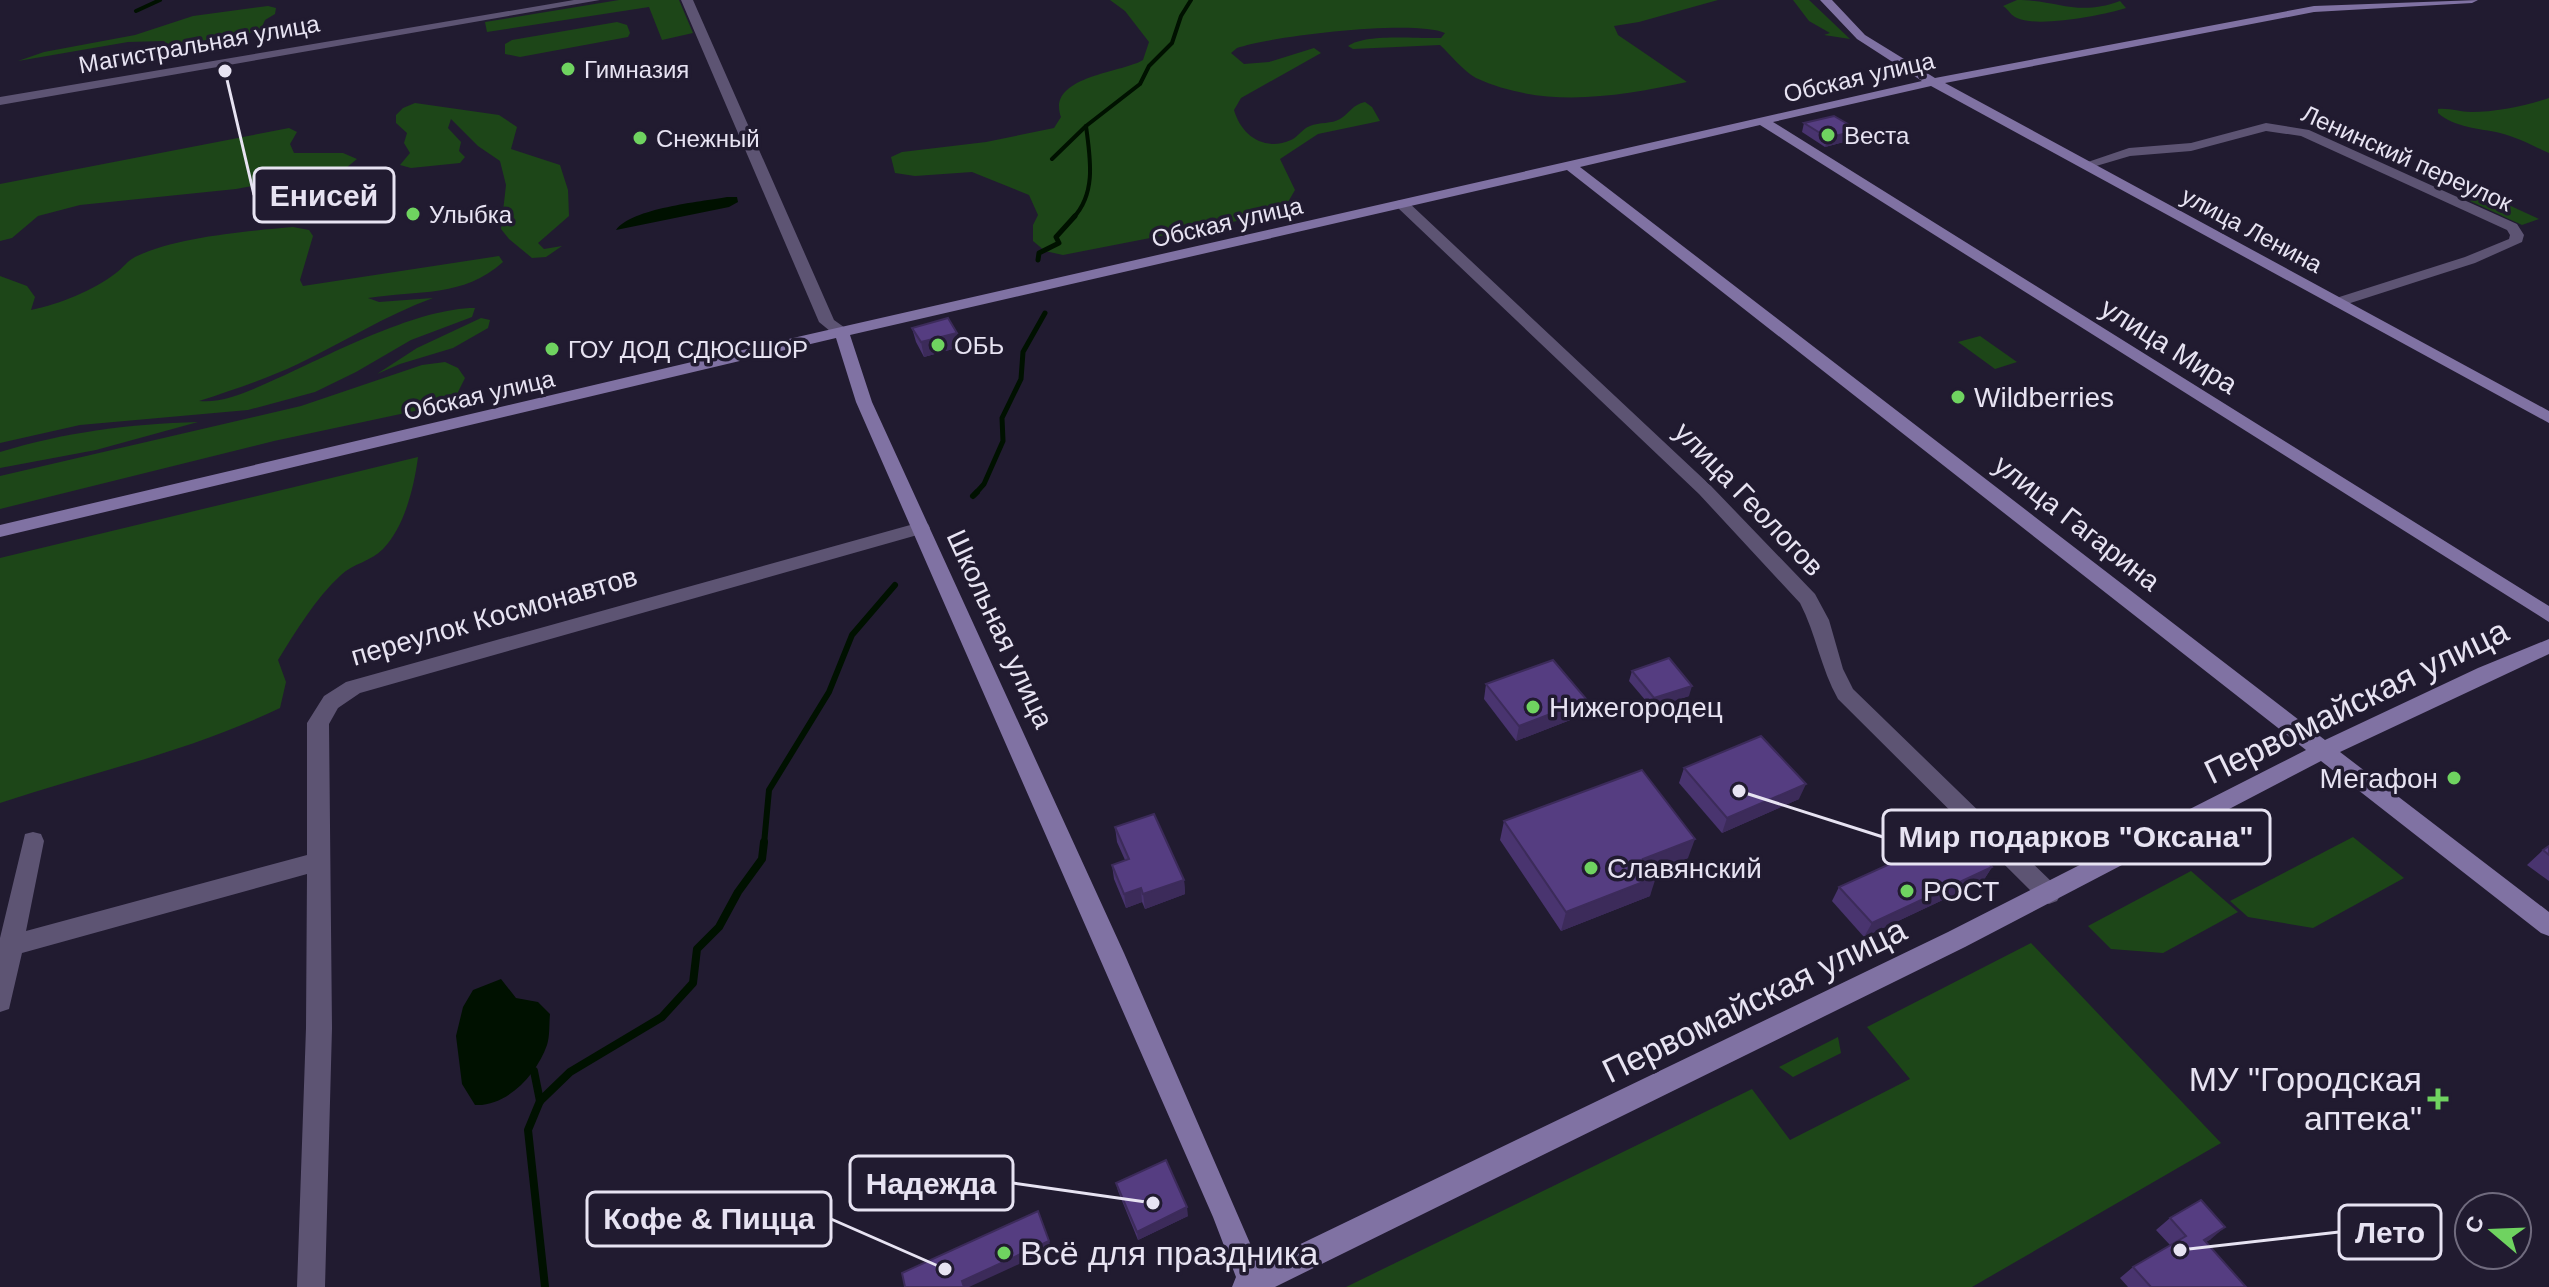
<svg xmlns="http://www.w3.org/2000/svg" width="2549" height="1287" font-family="Helvetica,sans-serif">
<rect width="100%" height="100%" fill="#211b30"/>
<g fill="#1d4618">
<polygon points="619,0 679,0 693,33 662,40 649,7 487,32 485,22"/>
<path d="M1110,0H1718L1639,22L1614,26L1618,35L1687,82C1616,97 1544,109 1476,78C1463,71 1451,55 1440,45L1353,49L1348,46C1366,33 1419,39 1441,38L1445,33C1414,19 1271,36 1237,48L1231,53L1244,64L1269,62L1314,48L1321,53L1241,98L1234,110C1241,135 1264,152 1291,140C1298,137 1302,129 1310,126C1319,122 1332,124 1340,119C1351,112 1352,105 1365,102L1372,107L1380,121L1318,134L1280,159L1295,190L1288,202L1268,215L1063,255L1045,251L1033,241V225L1038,215L1029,195L972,172L915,176L895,173L891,157L902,152L986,142L1054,128L1061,117C1046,76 1122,73 1143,60L1149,42L1125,11Z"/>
<polygon points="1793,0 1809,0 1850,39 1824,35 1830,33 1809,21"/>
<path d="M2017,0C2058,0 2077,17 2120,1L2126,8C2105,15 2037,28 2017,18C2011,16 2009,10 2003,6Z"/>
<polygon points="268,6 276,8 275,14 265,20 260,31 169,46 164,41 128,42 18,61 44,52 135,35 193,16"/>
<polygon points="617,22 627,25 630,33 628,37 520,57 505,54 505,44 512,40"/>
<path d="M2549,98V153C2533,146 2517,137 2500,133C2479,128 2455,128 2438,113V109C2450,108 2460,112 2471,112C2496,112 2525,106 2549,98Z"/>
<polygon points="415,103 499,115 517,127 511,149 560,165 568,190 569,216 538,243 544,249 562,246 546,257 532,258 509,239 501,229 506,185 500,161 478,146 451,119 448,128 461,142 459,151 465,157 460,163 411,168 400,165 410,153 404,143 407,133 396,123 396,115 403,108"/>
<polygon points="289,128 297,132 290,144 294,153 343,153 357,159 346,168 236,189 80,205 38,216 12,238 0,241 0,184"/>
<polygon points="2487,195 2539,219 2522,225 2470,201"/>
<path d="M293,227L309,230L313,236L300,280L303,286L499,256L503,262C463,298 418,290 368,298L379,302L433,298C386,315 344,342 298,364C266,379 232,390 199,401C228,404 259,386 285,375C337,351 419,308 475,308L472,317L411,340L356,372L315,392L248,410L80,425L0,443V276L27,286L35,297L31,310C59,304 93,291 116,273C123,268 127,261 135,257C175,237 248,231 293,227Z"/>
<polygon points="481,318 490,320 488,328 453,348 400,364 377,374 417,348"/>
<polygon points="1980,336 2017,362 1995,369 1958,342"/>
<polygon points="445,362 458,368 465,378 456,396 424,409 274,441 0,509 0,476 301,406 422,365"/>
<path d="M198,422L96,450L0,468V452C65,432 130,424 198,422Z"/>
<path d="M418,457C414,487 405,526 383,549C372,561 352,564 341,575C315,599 296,631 278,660L286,682L280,708C190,751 94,772 0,803V558Z"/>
<polygon points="2353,837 2404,878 2313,928 2248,917 2230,901"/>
<polygon points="2191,871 2238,912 2163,953 2111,949 2088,926"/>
<polygon points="2031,943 2221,1143 1972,1287 1346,1287 1752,1089 1790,1140 1910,1079 1867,1027"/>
<polygon points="1838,1037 1841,1053 1793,1077 1779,1067"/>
</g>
<g fill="#010">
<path d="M727,197H737L738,202L729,207L616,230C632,208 700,202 727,197Z"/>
<path d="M501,979L516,998L538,1002L550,1014C549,1024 550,1036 547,1045C537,1074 507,1107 475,1105L462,1084L456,1036L463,1007L473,990Z"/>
</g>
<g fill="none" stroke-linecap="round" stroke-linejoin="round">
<g stroke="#010" stroke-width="4">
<polyline points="136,11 160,0"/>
<polyline points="1052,159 1086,126 1140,84 1149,66 1172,43 1181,16 1191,0"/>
<path d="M1073,218C1097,193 1090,157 1086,126"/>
</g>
<g stroke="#010" stroke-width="5">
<polyline points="1038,260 1039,253 1059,243 1056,237 1075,216"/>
<polyline points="975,494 984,484 1003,441 1002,418 1021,379 1023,352 1045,313"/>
</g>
<g stroke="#010" stroke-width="6">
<polyline points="973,496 977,492"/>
<polyline points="764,844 769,790 829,692 852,635 895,585"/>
</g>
<g stroke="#010" stroke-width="8">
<polyline points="534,1071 540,1101"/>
<polyline points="545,1287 528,1130 540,1101 570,1072 662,1017 693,983 697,949 719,927 738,892 762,859 764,842"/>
</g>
<g fill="#5d5473" fill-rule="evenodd">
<polygon points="574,0 600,0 0,105 0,97"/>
<polygon points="681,0 693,0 834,320 848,330 848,336 836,336 819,322"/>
<polygon points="2266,123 2309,130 2517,224 2524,235 2522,242 2475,263 2338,307 2333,305 2333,299 2465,257 2509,239 2510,235 2507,230 2301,136 2266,131 2191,151 2130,156 2086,169 2079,165 2129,148 2191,143"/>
<path d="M1402,200L1407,201L1711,486L1815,594L1829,620L1843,669L1853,689L2057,887L2061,894L2057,901L2049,904L2041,901L1838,699C1821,669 1816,634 1800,603L1699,494L1397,207V201Z"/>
<polygon points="921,522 928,524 930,528 928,532 360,693 338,708 329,724 332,1028 325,1287 297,1287 306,1028 307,874 22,953 9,1009 0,1012 0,938 25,834 33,832 41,834 44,841 26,931 307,855 307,723 324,696 346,682"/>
</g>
<path fill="#8072a3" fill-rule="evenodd" d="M1820,0H1832L1865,35L1935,78L2314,6L2478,0L2472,3L2314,12L1945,83L2549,411V423L1931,86L1773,122L2549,606V622L1760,125L1580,167L2325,740L2478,668L2549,639V654L2340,752L2549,912V936L2541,933L2321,761L1965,947L1275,1287H1232L1236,1277L1213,1217L856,402L836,338L0,537V525L806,335L1922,81L1857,39ZM1567,170L2306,750L1948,932L1259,1264L1124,953L872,402L850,335Z"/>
</g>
<g fill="#49346f">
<polygon points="1804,123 1855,139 1825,147 1802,132"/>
<polygon points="912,328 960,347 924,357 916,342"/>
<polygon points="1632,671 1689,696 1652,708 1629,681"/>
<polygon points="1486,684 1583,715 1516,741 1484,699"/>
<polygon points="1684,768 1799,799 1722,833 1679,783"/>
<polygon points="1504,821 1688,858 1652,872 1650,896 1561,931 1500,840"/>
<polygon points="1115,827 1184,880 1185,894 1145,909 1142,902 1126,908 1114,879 1112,865 1125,860 1117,842"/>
<polygon points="2549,846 2549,881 2527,865 2543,850"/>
<polygon points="1992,867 1983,881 1864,937 1832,901 1839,887"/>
<polygon points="1116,1183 1188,1216 1138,1240 1118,1191"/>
<polygon points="2170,1218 2211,1239 2206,1242 2246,1287 2128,1287 2120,1278 2133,1267 2170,1245 2156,1230"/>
</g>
<g fill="#3c2b5a">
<polygon points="1858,130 1855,139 1825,147 1828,138"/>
<polygon points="957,333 960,347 924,357 921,342"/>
<polygon points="1692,686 1689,696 1652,708 1654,698"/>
<polygon points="1587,700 1583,715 1516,741 1519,726"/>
<polygon points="1806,784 1799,799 1722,833 1727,818"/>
<polygon points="1695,839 1688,858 1636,878 1643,859"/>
<polygon points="1992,867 1983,881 1864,937 1872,923"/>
<polygon points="1656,877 1650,896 1561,931 1566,912"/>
<polygon points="1184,880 1185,894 1145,909 1143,894"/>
<polygon points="1141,888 1142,902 1126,908 1124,894"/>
<polygon points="1187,1207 1188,1216 1138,1240 1137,1232"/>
<polygon points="2225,1227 2211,1239 2189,1252 2204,1240"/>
<polygon points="1049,1241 1052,1249 969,1287 964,1287 962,1281"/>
</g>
<g fill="#553d81" stroke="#3c2b5a" stroke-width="2">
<polygon points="1834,116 1858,130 1828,138 1804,123"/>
<polygon points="948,318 957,333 921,342 912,328"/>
<polygon points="1669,658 1692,686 1654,698 1632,671"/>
<polygon points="1553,660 1587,700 1519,726 1486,684"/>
<polygon points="1761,736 1806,784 1727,818 1684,768"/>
<polygon points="1642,770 1695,839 1643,859 1656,877 1566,912 1504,821"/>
<polygon points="1154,814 1184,880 1143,894 1141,888 1124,894 1112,865 1129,859 1115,827"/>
<polygon points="1958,833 1992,867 1872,923 1839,887"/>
<polygon points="2549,846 2549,855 2543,850"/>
<polygon points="1166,1160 1187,1207 1137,1232 1116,1183"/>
<polygon points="2201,1200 2225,1227 2204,1240 2246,1287 2151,1287 2133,1267 2186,1236 2170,1218"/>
<polygon points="1038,1211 1049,1241 962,1281 964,1287 905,1287 902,1273"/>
</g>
<g fill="#6fd360" stroke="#211b30" stroke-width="3">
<circle cx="568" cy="69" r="8"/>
<circle cx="1828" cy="135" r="8"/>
<circle cx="640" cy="138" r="8"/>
<circle cx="413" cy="214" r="8"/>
<circle cx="938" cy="345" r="8"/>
<circle cx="552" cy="349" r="8"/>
<circle cx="1958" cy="397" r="8"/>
<circle cx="1533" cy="707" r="8"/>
<circle cx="2454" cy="778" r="8"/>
<circle cx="1591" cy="868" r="8"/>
<circle cx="1907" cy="891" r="8"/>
<path d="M2434 1087h8v8h8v8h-8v8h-8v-8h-8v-8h8z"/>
<circle cx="1004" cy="1253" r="8"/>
</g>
<g text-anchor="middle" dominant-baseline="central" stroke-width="7" stroke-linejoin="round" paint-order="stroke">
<g font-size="24" fill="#e7e3f2" stroke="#211b30">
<text transform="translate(199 44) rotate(-10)">Магистральная улица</text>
<text transform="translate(1859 77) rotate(-13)">Обская улица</text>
<text transform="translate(2407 158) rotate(24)">Ленинский переулок</text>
<text transform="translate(1227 222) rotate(-13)">Обская улица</text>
<text transform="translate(2252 230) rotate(28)">улица Ленина</text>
<text transform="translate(479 395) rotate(-13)">Обская улица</text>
</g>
<g font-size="24" fill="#e7e3f2" stroke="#211b30" text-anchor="start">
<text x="584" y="69">Гимназия</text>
<text x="1844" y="135">Веста</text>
<text x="656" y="138">Снежный</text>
<text x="429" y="214">Улыбка</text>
<text x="954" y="345">ОБЬ</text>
<text x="568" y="349">ГОУ ДОД СДЮСШОР</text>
</g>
<g font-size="28" fill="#e7e3f2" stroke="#211b30">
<text transform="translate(2169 346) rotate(32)">улица Мира</text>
<text transform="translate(1749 499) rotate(46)">улица Геологов</text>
<text transform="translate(2077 523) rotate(38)">улица Гагарина</text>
<text transform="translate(494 616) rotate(-16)">переулок Космонавтов</text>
<text transform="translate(1000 629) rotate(65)">Школьная улица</text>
</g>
<g font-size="28" fill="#e7e3f2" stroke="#211b30" text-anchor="start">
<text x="1974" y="397">Wildberries</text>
<text x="1549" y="707">Нижегородец</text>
<text x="2438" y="778" text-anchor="end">Мегафон</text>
<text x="1607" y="868">Славянский</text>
<text x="1923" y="891">РОСТ</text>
</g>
<g font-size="34" fill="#e7e3f2" stroke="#211b30">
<text transform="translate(2356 701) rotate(-26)">Первомайская улица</text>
<text transform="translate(1754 1000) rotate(-26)">Первомайская улица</text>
</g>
<g font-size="34" fill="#e7e3f2" stroke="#211b30" text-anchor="end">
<text x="2422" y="1079">МУ "Городская<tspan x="2422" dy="39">аптека"</tspan></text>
<text x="1020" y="1253" text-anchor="start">Всё для праздника</text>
</g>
</g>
<path fill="none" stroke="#e7e3f2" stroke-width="3" d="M225 71L254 195M1739 791L1883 837M1153 1203L1013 1183M945 1269L831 1219M2180 1250L2339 1232"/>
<g fill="#e7e3f2" stroke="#211b30" stroke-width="3">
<circle cx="225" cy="71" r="8"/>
<circle cx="1739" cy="791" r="8"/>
<circle cx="1153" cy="1203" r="8"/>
<circle cx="945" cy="1269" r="8"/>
<circle cx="2180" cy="1250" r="8"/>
</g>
<g fill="#211b30" stroke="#e7e3f2" stroke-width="3">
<rect x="254" y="168" width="140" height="54" rx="8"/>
<rect x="1883" y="810" width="387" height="54" rx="8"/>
<rect x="850" y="1156" width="163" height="54" rx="8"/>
<rect x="587" y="1192" width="244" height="54" rx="8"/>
<rect x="2339" y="1205" width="102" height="54" rx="8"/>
</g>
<g font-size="30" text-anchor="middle" font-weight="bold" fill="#e7e3f2">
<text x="324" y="206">Енисей</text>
<text x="2076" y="847">Мир подарков "Оксана"</text>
<text x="931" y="1194">Надежда</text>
<text x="709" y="1229">Кофе &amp; Пицца</text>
<text x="2390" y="1243">Лето</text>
</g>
<g transform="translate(2493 1231) rotate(289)"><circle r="38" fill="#211b30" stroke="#706b7e" stroke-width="2"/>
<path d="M0-6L14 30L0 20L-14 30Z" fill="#6fd360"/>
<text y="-12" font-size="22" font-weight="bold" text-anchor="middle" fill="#e7e3f2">С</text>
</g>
</svg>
